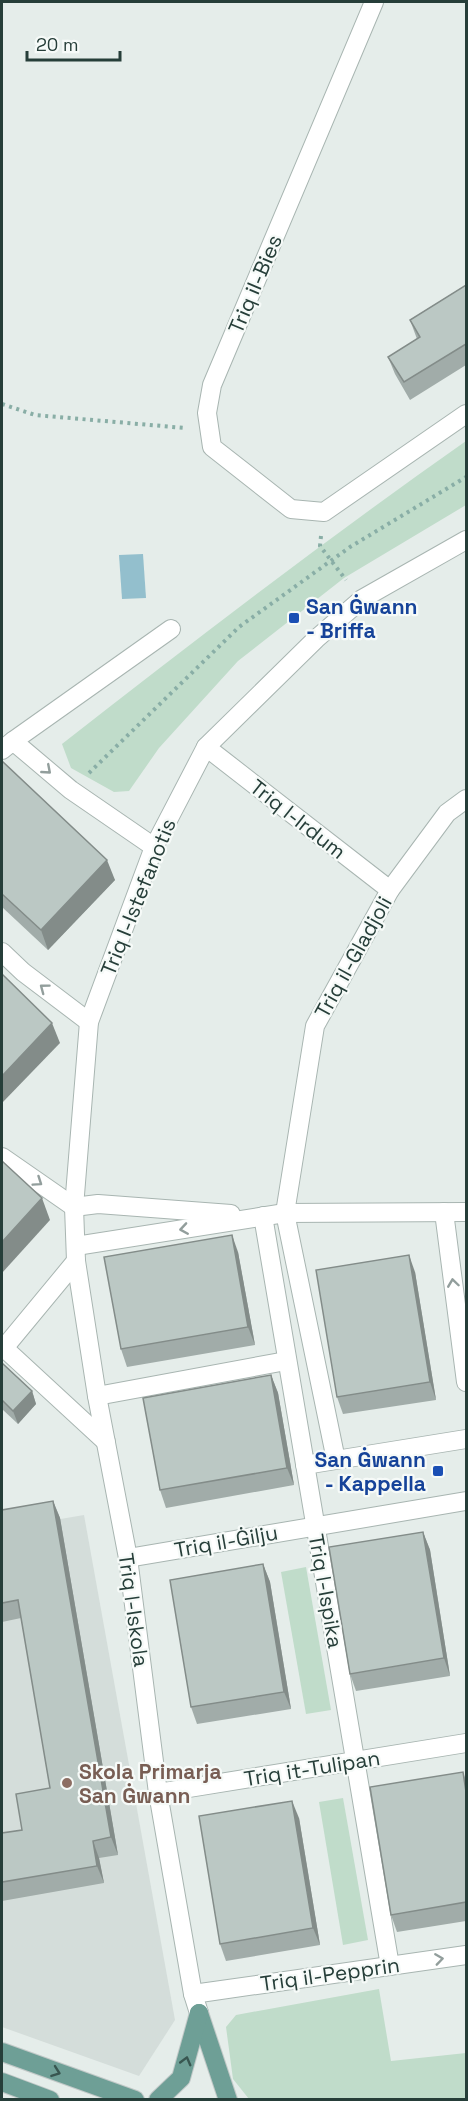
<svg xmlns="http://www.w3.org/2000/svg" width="468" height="2101" font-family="'Space Grotesk',sans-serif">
<rect width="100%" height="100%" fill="#e5edea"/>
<polygon fill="#d4ddda" points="84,1515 175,2020 139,2076 2,2027 2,1529"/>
<g fill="#c0dcca">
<path d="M466,441V505L344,578L238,661L159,748L129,791L114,792L71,768L62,744C195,640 328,538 466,441Z"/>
<polygon points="306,1567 331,1710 306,1714 281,1572"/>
<polygon points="343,1798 368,1940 343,1945 319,1802"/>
<polygon points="379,1989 391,2061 466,2053 466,2099 249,2099 233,2079 226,2027 236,2015"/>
</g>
<polygon fill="#93bfcd" points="143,554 146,598 122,599 119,555"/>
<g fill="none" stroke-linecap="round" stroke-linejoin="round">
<g stroke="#a8b5b1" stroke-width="20">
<g id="minor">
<polyline points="374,2 212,385 207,413 212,447 291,509 324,512 466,414"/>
<polyline points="13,741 171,629"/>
<polyline points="206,747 390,890"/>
<polyline points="2,750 13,741 71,790 154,847"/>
<polyline points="2,952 23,972 89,1022"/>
<polyline points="2,1157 74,1207"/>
<polyline points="74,1207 98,1204 231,1214"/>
<polyline points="444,1212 466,1382"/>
<polyline points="263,1216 390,1966"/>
<polyline points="76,1246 285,1213 466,1212"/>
<polyline points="2,1346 106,1442"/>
<polyline points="4,1348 76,1261"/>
<polyline points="97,1396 286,1361"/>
<polyline points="336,1460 285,1213 315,1026 390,890 447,813 466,799"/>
<polyline points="305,1465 466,1439"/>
<polyline points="128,1558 466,1501"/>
<polyline points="158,1793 466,1743"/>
<polyline points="193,1994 466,1955"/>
<polyline points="199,2013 193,1994 158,1793 128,1558 97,1396 76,1261 74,1207 89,1022 154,847 206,747 316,639 362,599 466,540"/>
</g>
</g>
<g stroke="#c2c9c8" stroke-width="20">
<g id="major">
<polyline points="199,2013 228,2100"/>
<polyline points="2,2052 135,2100"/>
<polyline points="2,2082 50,2100"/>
<polyline points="158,2100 181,2078 199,2013"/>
</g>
</g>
<g stroke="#89aea6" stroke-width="4" stroke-dasharray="3 4.5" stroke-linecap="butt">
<polyline points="2,404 35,415 185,428"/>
<polyline points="321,536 320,546 346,580"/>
<polyline points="89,773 239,627 350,547 466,477"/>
</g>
<use href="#minor" stroke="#fff" stroke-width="18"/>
<use href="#major" stroke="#6e9f96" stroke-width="18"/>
</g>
<g fill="#a1aca9">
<polygon points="466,285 466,365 410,400 395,374 388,357 417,339 410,320"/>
<polygon points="2,761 115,880 48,950 2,907"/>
<polygon points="238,1252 255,1345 127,1367 121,1349"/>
<polygon points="415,1272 436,1400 343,1414 337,1397"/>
<polygon points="2,1363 32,1391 36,1404 18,1424 2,1409"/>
<polygon points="271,1375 278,1393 294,1485 166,1508 160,1490"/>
<polygon points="53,1501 60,1518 118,1855 99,1858 104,1883 2,1901 2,1833 22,1830 50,1788 21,1618 2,1622 2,1510"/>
<polygon points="423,1532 430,1550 450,1676 356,1691 350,1674"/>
<polygon points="263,1564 270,1582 291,1709 197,1724 191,1707"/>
<polygon points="463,1772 466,1781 466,1921 397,1932 391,1915"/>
<polygon points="299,1818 320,1945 226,1961 220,1944"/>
</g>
<g fill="#838c89">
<polygon points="107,860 115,880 48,950 41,930"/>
<polygon points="52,1023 60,1043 2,1103 2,1076"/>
<polygon points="42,1198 50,1220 2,1273 2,1242"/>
<polygon points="232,1235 238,1252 255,1345 248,1327"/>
<polygon points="409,1255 415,1272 436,1400 430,1382"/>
<polygon points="271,1375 278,1393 294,1485 287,1468"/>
<polygon points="32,1391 36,1404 18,1424 13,1411"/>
<polygon points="53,1501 60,1518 118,1855 111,1837"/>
<polygon points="423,1532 430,1550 450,1676 444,1658"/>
<polygon points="263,1564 270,1582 291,1709 284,1692"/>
<polygon points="292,1801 299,1818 320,1945 313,1928"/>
<polygon points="93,1841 99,1858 104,1883 97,1866"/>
</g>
<g fill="#bbc8c4" stroke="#838c89" stroke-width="1.5">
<polygon points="466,285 466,344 404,382 388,357 420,337 410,320"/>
<polygon points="2,761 107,860 41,930 2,894"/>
<polygon points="2,974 52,1023 2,1076"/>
<polygon points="2,1161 42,1198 2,1242"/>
<polygon points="232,1235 248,1327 121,1349 104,1257"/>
<polygon points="409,1255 430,1382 337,1397 316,1270"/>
<polygon points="2,1363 32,1391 13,1411 2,1400"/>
<polygon points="271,1375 287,1468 160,1490 143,1398"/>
<polygon points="53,1501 111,1837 93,1841 97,1866 2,1882 2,1833 22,1830 16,1794 50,1788 18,1600 2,1603 2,1510"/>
<polygon points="423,1532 444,1658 350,1674 329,1547"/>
<polygon points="263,1564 284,1692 191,1707 170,1580"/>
<polygon points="463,1772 466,1792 466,1902 391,1915 370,1787"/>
<polygon points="292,1801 313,1928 220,1944 199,1816"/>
</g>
<defs><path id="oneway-chevron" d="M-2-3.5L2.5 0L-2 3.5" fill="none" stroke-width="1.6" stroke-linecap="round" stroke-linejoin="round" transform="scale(1.5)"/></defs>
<g stroke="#929e9c">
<use href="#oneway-chevron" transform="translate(47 770) rotate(41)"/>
<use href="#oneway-chevron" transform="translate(44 988) rotate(-143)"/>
<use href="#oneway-chevron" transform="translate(38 1182) rotate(34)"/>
<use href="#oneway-chevron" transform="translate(184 1229) rotate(171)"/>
<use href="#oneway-chevron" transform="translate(453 1283) rotate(-98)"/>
<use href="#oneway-chevron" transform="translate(439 1959) rotate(-8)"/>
</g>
<g stroke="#385650">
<use href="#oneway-chevron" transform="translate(186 2061) rotate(-75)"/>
<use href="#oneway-chevron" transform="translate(56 2072) rotate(20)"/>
</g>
<g fill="#1a4fb4" stroke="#f6faf8" stroke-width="2">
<rect x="288" y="612" width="12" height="12" rx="3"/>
<rect x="432" y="1465" width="12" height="12" rx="3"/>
</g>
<circle fill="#8d6e63" stroke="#f6faf8" stroke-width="2" cx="67" cy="1783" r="6"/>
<g text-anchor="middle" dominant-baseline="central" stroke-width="4.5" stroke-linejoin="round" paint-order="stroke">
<g font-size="21" fill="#263e39" stroke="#f6faf8">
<text transform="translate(255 284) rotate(-67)">Triq il-Bies</text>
<text transform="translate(298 819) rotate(38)">Triq l-Irdum</text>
<text transform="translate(138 897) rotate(-68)">Triq l-Istefanotis</text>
<text transform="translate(353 957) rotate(-61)">Triq il-Gladjoli</text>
<text transform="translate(226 1541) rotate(-10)">Triq il-Ġilju</text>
<text transform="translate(326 1591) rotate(80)">Triq l-Ispika</text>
<text transform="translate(134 1610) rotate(82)">Triq l-Iskola</text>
<text transform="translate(312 1768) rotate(-9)">Triq it-Tulipan</text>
<text transform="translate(330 1974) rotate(-8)">Triq il-Pepprin</text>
</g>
<g font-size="21" font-weight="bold" fill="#164399" stroke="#f6faf8" text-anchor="start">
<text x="306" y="606">San Ġwann<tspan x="306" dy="24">- Briffa</tspan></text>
<text x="426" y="1459" text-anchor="end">San Ġwann<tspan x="426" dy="24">- Kappella</tspan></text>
</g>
<g font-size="21" font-weight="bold" fill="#785e54" stroke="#f6faf8" text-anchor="start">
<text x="79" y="1771">Skola Primarja<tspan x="79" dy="24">San Ġwann</tspan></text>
</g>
</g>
<rect width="468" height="2101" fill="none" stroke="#263e39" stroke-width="6"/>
<path d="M27 51v9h93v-9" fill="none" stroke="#263e39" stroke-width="3"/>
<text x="36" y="51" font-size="18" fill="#263e39" stroke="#f6faf8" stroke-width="4.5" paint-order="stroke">20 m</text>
</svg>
